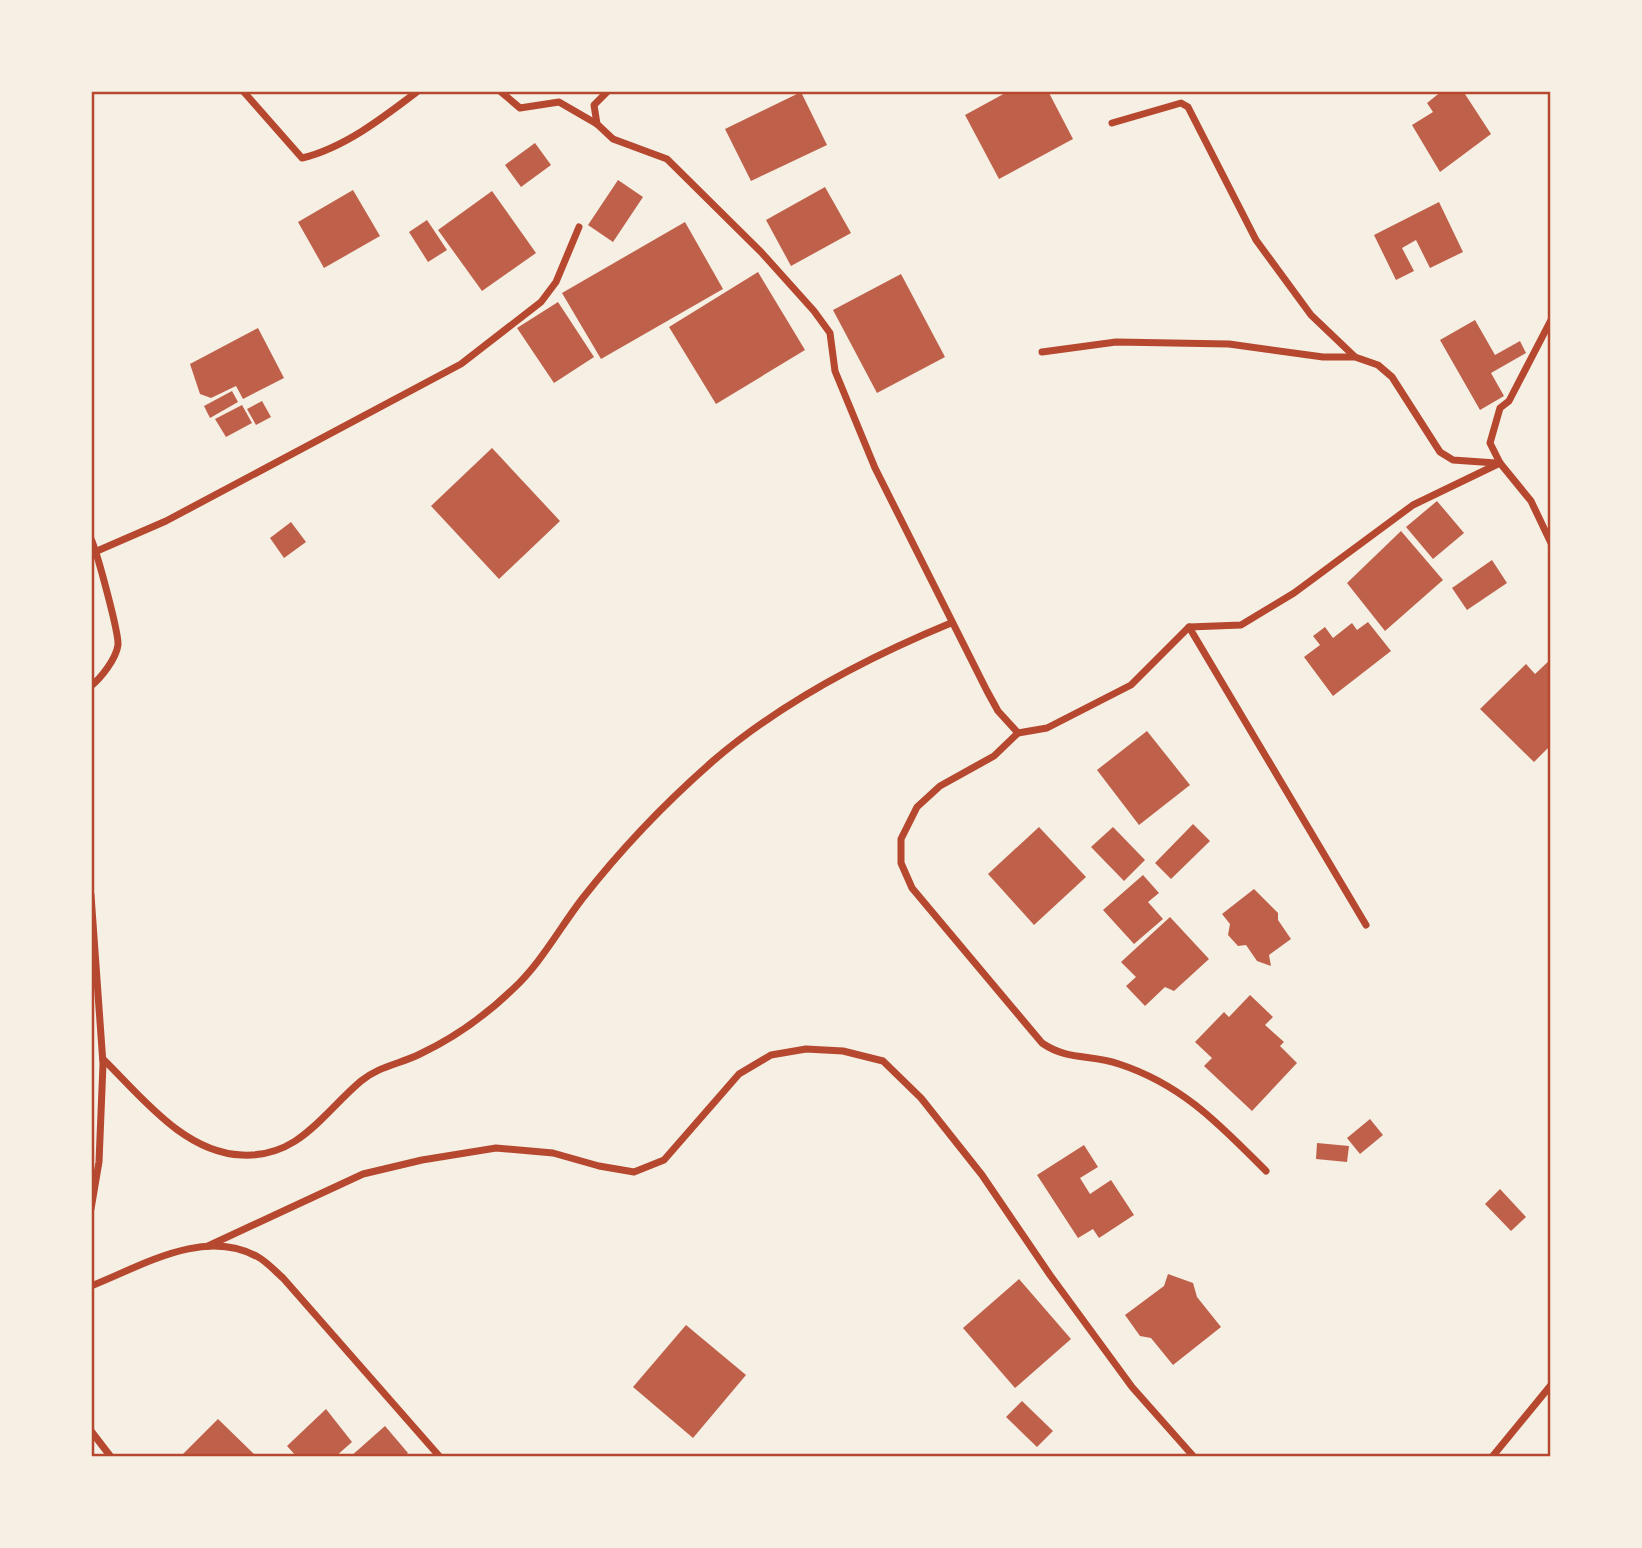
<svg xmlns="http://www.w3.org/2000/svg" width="1642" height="1548" font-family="'Times New Roman',serif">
<rect width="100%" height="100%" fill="#f6efe4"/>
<g fill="#bf614a">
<polygon points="1009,91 1048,91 1073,139 999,179 965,115"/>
<polygon points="1442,91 1463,91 1491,134 1440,172 1412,125 1433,112 1427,103"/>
<polygon points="801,92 827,145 751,181 725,129"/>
<polygon points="535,143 551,165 521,187 505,165"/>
<polygon points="618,180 643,197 613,242 588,225"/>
<polygon points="825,187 851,233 791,266 766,220"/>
<polygon points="353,190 380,236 324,268 298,222"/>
<polygon points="492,191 536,253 482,291 438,230"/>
<polygon points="1439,202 1463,252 1430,268 1416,240 1402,248 1414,271 1396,280 1374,235"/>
<polygon points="427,220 447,250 428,262 409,232"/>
<polygon points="685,222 723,289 601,359 562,293"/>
<polygon points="758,272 805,350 716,404 669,327"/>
<polygon points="901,274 945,357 877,393 833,310"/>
<polygon points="558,302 594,357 554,383 517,328"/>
<polygon points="1475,320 1495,355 1520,341 1526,353 1491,373 1504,396 1480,410 1440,340"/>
<polygon points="258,328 284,378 243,399 236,386 211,398 200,394 190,364"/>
<polygon points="232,391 238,402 210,418 204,406"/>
<polygon points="262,401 271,417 256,425 247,409"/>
<polygon points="242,405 252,423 226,437 215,419"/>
<polygon points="492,448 560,521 499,579 431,506"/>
<polygon points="1437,501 1464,533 1433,559 1406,527"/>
<polygon points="291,522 306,542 284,558 270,538"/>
<polygon points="1401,531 1443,580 1385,631 1347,583"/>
<polygon points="1492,560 1507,583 1467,610 1452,588"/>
<polygon points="1368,622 1391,651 1333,696 1304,657 1320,645 1313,636 1325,627 1333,638 1352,623 1357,630"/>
<polygon points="1551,659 1551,745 1534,762 1480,709 1526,664 1535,674"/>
<polygon points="1147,731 1190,785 1139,825 1097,770"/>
<polygon points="1193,824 1210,841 1171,879 1155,863"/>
<polygon points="1039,827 1086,877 1034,925 988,874"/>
<polygon points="1113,827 1145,860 1124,881 1091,847"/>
<polygon points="1143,875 1159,893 1148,902 1163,919 1134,944 1103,910"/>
<polygon points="1254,889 1278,913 1278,920 1291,939 1269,955 1271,966 1257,961 1246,945 1238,946 1228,935 1230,924 1222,914"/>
<polygon points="1170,917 1209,959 1174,991 1165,987 1145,1006 1126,986 1136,977 1121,962"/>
<polygon points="1250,995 1273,1017 1265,1025 1284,1042 1280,1046 1297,1063 1252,1111 1204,1066 1212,1058 1195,1042 1224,1012 1229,1017"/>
<polygon points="1370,1119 1383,1135 1360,1154 1347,1138"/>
<polygon points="1317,1143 1349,1146 1347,1162 1316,1159"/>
<polygon points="1084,1145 1098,1167 1080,1178 1090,1194 1111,1180 1134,1215 1099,1238 1093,1229 1078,1238 1037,1175"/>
<polygon points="1500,1189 1526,1217 1511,1231 1485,1204"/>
<polygon points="1168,1274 1193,1283 1197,1297 1221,1327 1173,1365 1151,1338 1140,1336 1125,1315 1164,1286"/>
<polygon points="1019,1279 1071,1339 1015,1388 963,1328"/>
<polygon points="686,1325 746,1375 693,1438 633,1387"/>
<polygon points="1022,1401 1053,1431 1037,1447 1006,1417"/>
<polygon points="326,1409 352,1442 335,1457 297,1457 287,1446"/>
<polygon points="218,1419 257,1457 184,1457 182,1455"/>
<polygon points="385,1426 408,1453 403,1457 350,1457"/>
</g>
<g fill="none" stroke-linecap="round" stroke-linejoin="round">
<g stroke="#b5482f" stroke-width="7">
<path d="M243,91L302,158C344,148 384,117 418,91"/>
<polyline points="500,91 520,108 559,102 597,124 613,139 667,159 761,252 814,311 830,333 835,371 875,468 987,691 998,711 1018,733 1047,728 1131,685 1189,627 1241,625 1294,593 1413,505 1500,463"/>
<polyline points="1112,123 1181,103 1188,107 1256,240 1311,315 1354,356"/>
<polyline points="597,124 594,105 608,91"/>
<polyline points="1551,320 1509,401 1500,408 1490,443 1500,463 1531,501 1551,543"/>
<polyline points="1042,352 1116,342 1229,344 1323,357 1355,357 1378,365 1392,377 1440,452 1453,460 1496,463"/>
<path d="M91,539C97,552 119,633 118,645C116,659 101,678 91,686"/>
<polyline points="97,551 166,521 461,364 541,302 556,282 579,227"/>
<polyline points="1189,627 1366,925"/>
<path d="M1018,733L994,756L940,786L917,807L901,839V863L912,888L1042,1043C1068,1061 1091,1054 1119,1064C1183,1085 1220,1125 1266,1171"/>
<polyline points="91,895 103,1064 99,1162 91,1209"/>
<path d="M103,1059C141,1096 184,1153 242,1155C299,1158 323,1113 361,1081C379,1066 400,1064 420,1054C456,1037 485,1016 513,989C541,963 559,929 582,899C621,849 665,803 713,761C783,701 866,658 951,623"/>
<polyline points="208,1246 363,1174 422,1160 496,1148 553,1153 599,1166 634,1172 664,1160 739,1074 771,1055 806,1049 843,1051 883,1061 921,1098 982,1175 1050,1275 1132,1387 1194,1457"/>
<path d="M91,1286C142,1266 203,1227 258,1257C267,1262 275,1271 283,1278L440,1457"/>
<polyline points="91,1431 111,1457"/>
<polyline points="1492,1457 1551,1385"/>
</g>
</g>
<rect width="1642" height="1548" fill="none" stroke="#f6efe4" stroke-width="186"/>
<rect x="93" y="93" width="1456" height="1362" fill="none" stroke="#b5482f" stroke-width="2.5"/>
</svg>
